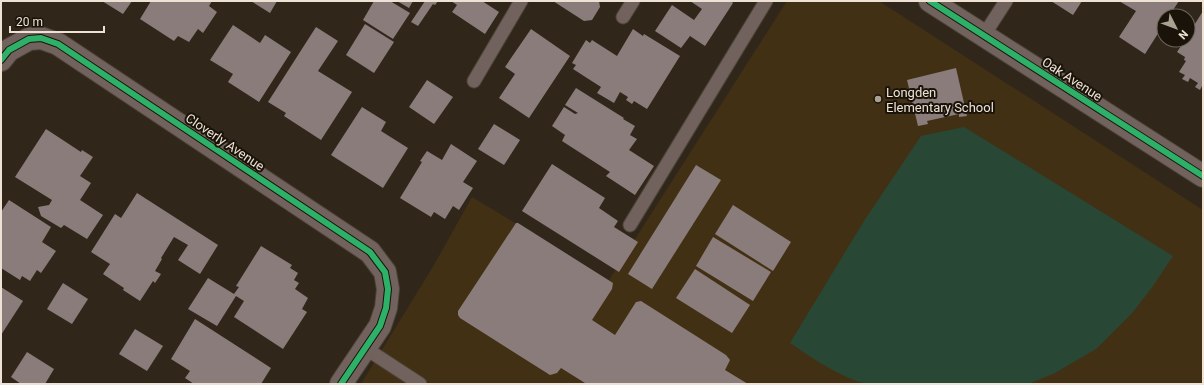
<svg xmlns="http://www.w3.org/2000/svg" width="1204" height="385" font-family="Roboto,sans-serif">
<rect width="100%" height="100%" fill="#30271a"/>
<polygon fill="#423014" points="787,1 879,1 1203,210 1203,384 361,384 434,265 472,197 609,280"/>
<path fill="#294735" d="M964,127L1173,256L1153,286L1133,312L1096,349L1053,374L1028,384H866C840,377 812,358 790,343L864,221L921,136Z"/>
<g fill="#8b7c7c">
<polygon points="102,1 132,1 123,14"/>
<polygon points="151,1 212,1 209,6 217,12 203,33 198,29 189,42 178,36 174,41 140,19"/>
<polygon points="251,1 277,1 270,13"/>
<polygon points="374,1 390,1 410,13 393,39 363,20"/>
<polygon points="397,1 413,1 409,8"/>
<polygon points="425,1 438,1 435,5 433,4 418,26 411,22"/>
<polygon points="451,1 482,1 499,12 485,34 452,12 457,5"/>
<polygon points="553,1 599,1 600,7 592,20 584,21"/>
<polygon points="690,1 731,1 733,3 705,46 690,36 681,48 655,31 672,5 694,20 702,9"/>
<polygon points="1051,1 1082,1 1073,15"/>
<polygon points="1119,1 1179,1 1169,16 1164,16 1164,24 1145,54 1119,37 1136,11"/>
<polygon points="1203,11 1203,87 1202,86 1200,90 1195,87 1198,83 1190,78 1188,82 1182,79 1185,75 1179,72 1186,61 1184,60 1185,57 1177,52 1185,40 1188,40 1188,35"/>
<polygon points="365,24 394,42 374,73 346,55"/>
<polygon points="233,25 260,43 265,35 291,52 259,102 228,82 233,74 210,60"/>
<polygon points="316,27 338,41 318,71 352,92 321,140 284,116 286,113 268,102"/>
<polygon points="531,29 570,56 529,118 499,98 515,74 505,67"/>
<polygon points="633,29 643,36 644,34 680,56 647,109 634,101 632,104 626,100 628,97 620,92 614,103 597,93 601,87 573,69 576,65 572,63 586,40 590,43 592,40 617,56"/>
<polygon points="956,68 967,116 959,117 959,114 927,121 928,124 918,126 907,80"/>
<polygon points="427,80 453,97 434,124 409,107"/>
<polygon points="576,88 624,118 623,119 635,126 630,135 637,139 629,150 654,166 635,195 606,176 610,172 562,141 565,135 552,126 564,107 575,114 578,113 565,105"/>
<polygon points="362,107 386,122 381,131 408,148 383,188 331,155"/>
<polygon points="494,124 520,140 504,165 478,149"/>
<polygon points="46,129 81,152 82,150 93,157 80,176 91,183 80,200 103,215 87,239 64,225 61,228 41,216 38,207 49,205 52,200 15,177"/>
<polygon points="451,144 477,161 463,182 473,188 459,210 453,206 445,219 434,212 431,217 400,198 422,162 420,161 427,151 442,160"/>
<polygon points="552,164 605,198 599,208 618,221 614,227 638,242 619,272 522,211"/>
<polygon points="696,165 721,180 652,289 628,274"/>
<polygon points="137,193 218,245 200,274 178,260 188,245 174,237 161,258 162,259 155,271 161,274 155,283 153,281 140,301 123,290 124,288 103,274 110,264 91,252 115,214 121,218"/>
<polygon points="9,200 51,227 42,242 56,251 41,273 37,270 30,281 22,276 20,280 1,268 1,212"/>
<polygon points="733,205 791,242 773,271 715,234"/>
<polygon points="516,223 518,223 613,283 612,289 592,320 615,335 636,302 641,301 726,355 730,360 725,370 748,384 584,384 585,383 561,368 557,373 550,375 460,318 458,315 458,311"/>
<polygon points="713,237 771,272 753,301 696,266"/>
<polygon points="261,246 292,265 290,268 298,273 294,280 299,283 295,289 308,298 302,309 307,312 283,349 234,317 244,301 236,296 217,326 188,309 208,278 234,294 239,287 236,286"/>
<polygon points="695,269 750,305 732,333 676,298"/>
<polygon points="63,283 88,299 72,324 47,309"/>
<polygon points="1,287 23,301 1,335"/>
<polygon points="195,319 271,368 261,384 194,384 185,378 190,371 171,359"/>
<polygon points="135,329 163,346 147,371 119,354"/>
<polygon points="27,352 54,369 45,384 21,384 11,377"/>
</g>
<g fill="none" stroke-linecap="round" stroke-linejoin="round">
<g stroke="#4d4439" stroke-width="15">
<g id="service">
<polyline points="623,17 633,1"/>
<polyline points="984,35 1006,1"/>
<polyline points="474,81 521,1"/>
<polyline points="630,225 766,1"/>
<polyline points="365,348 420,384"/>
</g>
</g>
<g stroke="#4d4439" stroke-width="24">
<polyline id="minor" points="1,60 9,50 29,39 41,38 58,44 370,252 385,272 388,289 386,308 380,326 341,384"/>
</g>
<g stroke="#4d4439" stroke-width="24">
<polyline id="tertiary" points="930,1 1203,176"/>
</g>
<use href="#service" stroke="#71625d" stroke-width="13"/>
<use href="#minor" stroke="#71625d" stroke-width="22"/>
<use href="#tertiary" stroke="#71625d" stroke-width="22"/>
<g stroke="#1a1309" stroke-width="8">
<g id="cycleway">
<polyline points="930,1 1203,176"/>
<polyline points="1,60 9,50 29,39 41,38 58,44 370,252 385,272 388,289 386,308 380,326 341,384"/>
</g>
</g>
<use href="#cycleway" stroke="#2db169" stroke-width="6"/>
</g>
<circle fill="#aba193" stroke="#1a1309" stroke-width="1.5" cx="878" cy="99" r="4"/>
<g text-anchor="middle" dominant-baseline="central" stroke-width="4" stroke-linejoin="round" paint-order="stroke">
<g font-size="13" fill="#ede2d4" stroke="#1a1309">
<text transform="translate(1072 79) rotate(33)">Oak Avenue</text>
<text transform="translate(225 142) rotate(34)">Cloverly Avenue</text>
</g>
<g font-size="13" fill="#ede2d4" stroke="#1a1309" text-anchor="start">
<text x="886" y="92">Longden<tspan x="886" dy="15">Elementary School</tspan></text>
</g>
</g>
<rect width="1204" height="385" fill="none" stroke="#ede2d4" stroke-width="4"/>
<g transform="translate(1176 28) rotate(132)"><circle r="19" fill="#1a1309" stroke="#6e665a"/>
<path d="M0-3L7 15L0 10L-7 15Z" fill="#aba193"/>
<text y="-6" font-size="11" font-weight="bold" text-anchor="middle" fill="#ede2d4">N</text>
</g>
<path d="M10 26v6h94v-6" fill="none" stroke="#ede2d4" stroke-width="2"/>
<text x="16" y="26" font-size="12" fill="#ede2d4" stroke="#1a1309" stroke-width="3" paint-order="stroke">20 m</text>
</svg>
